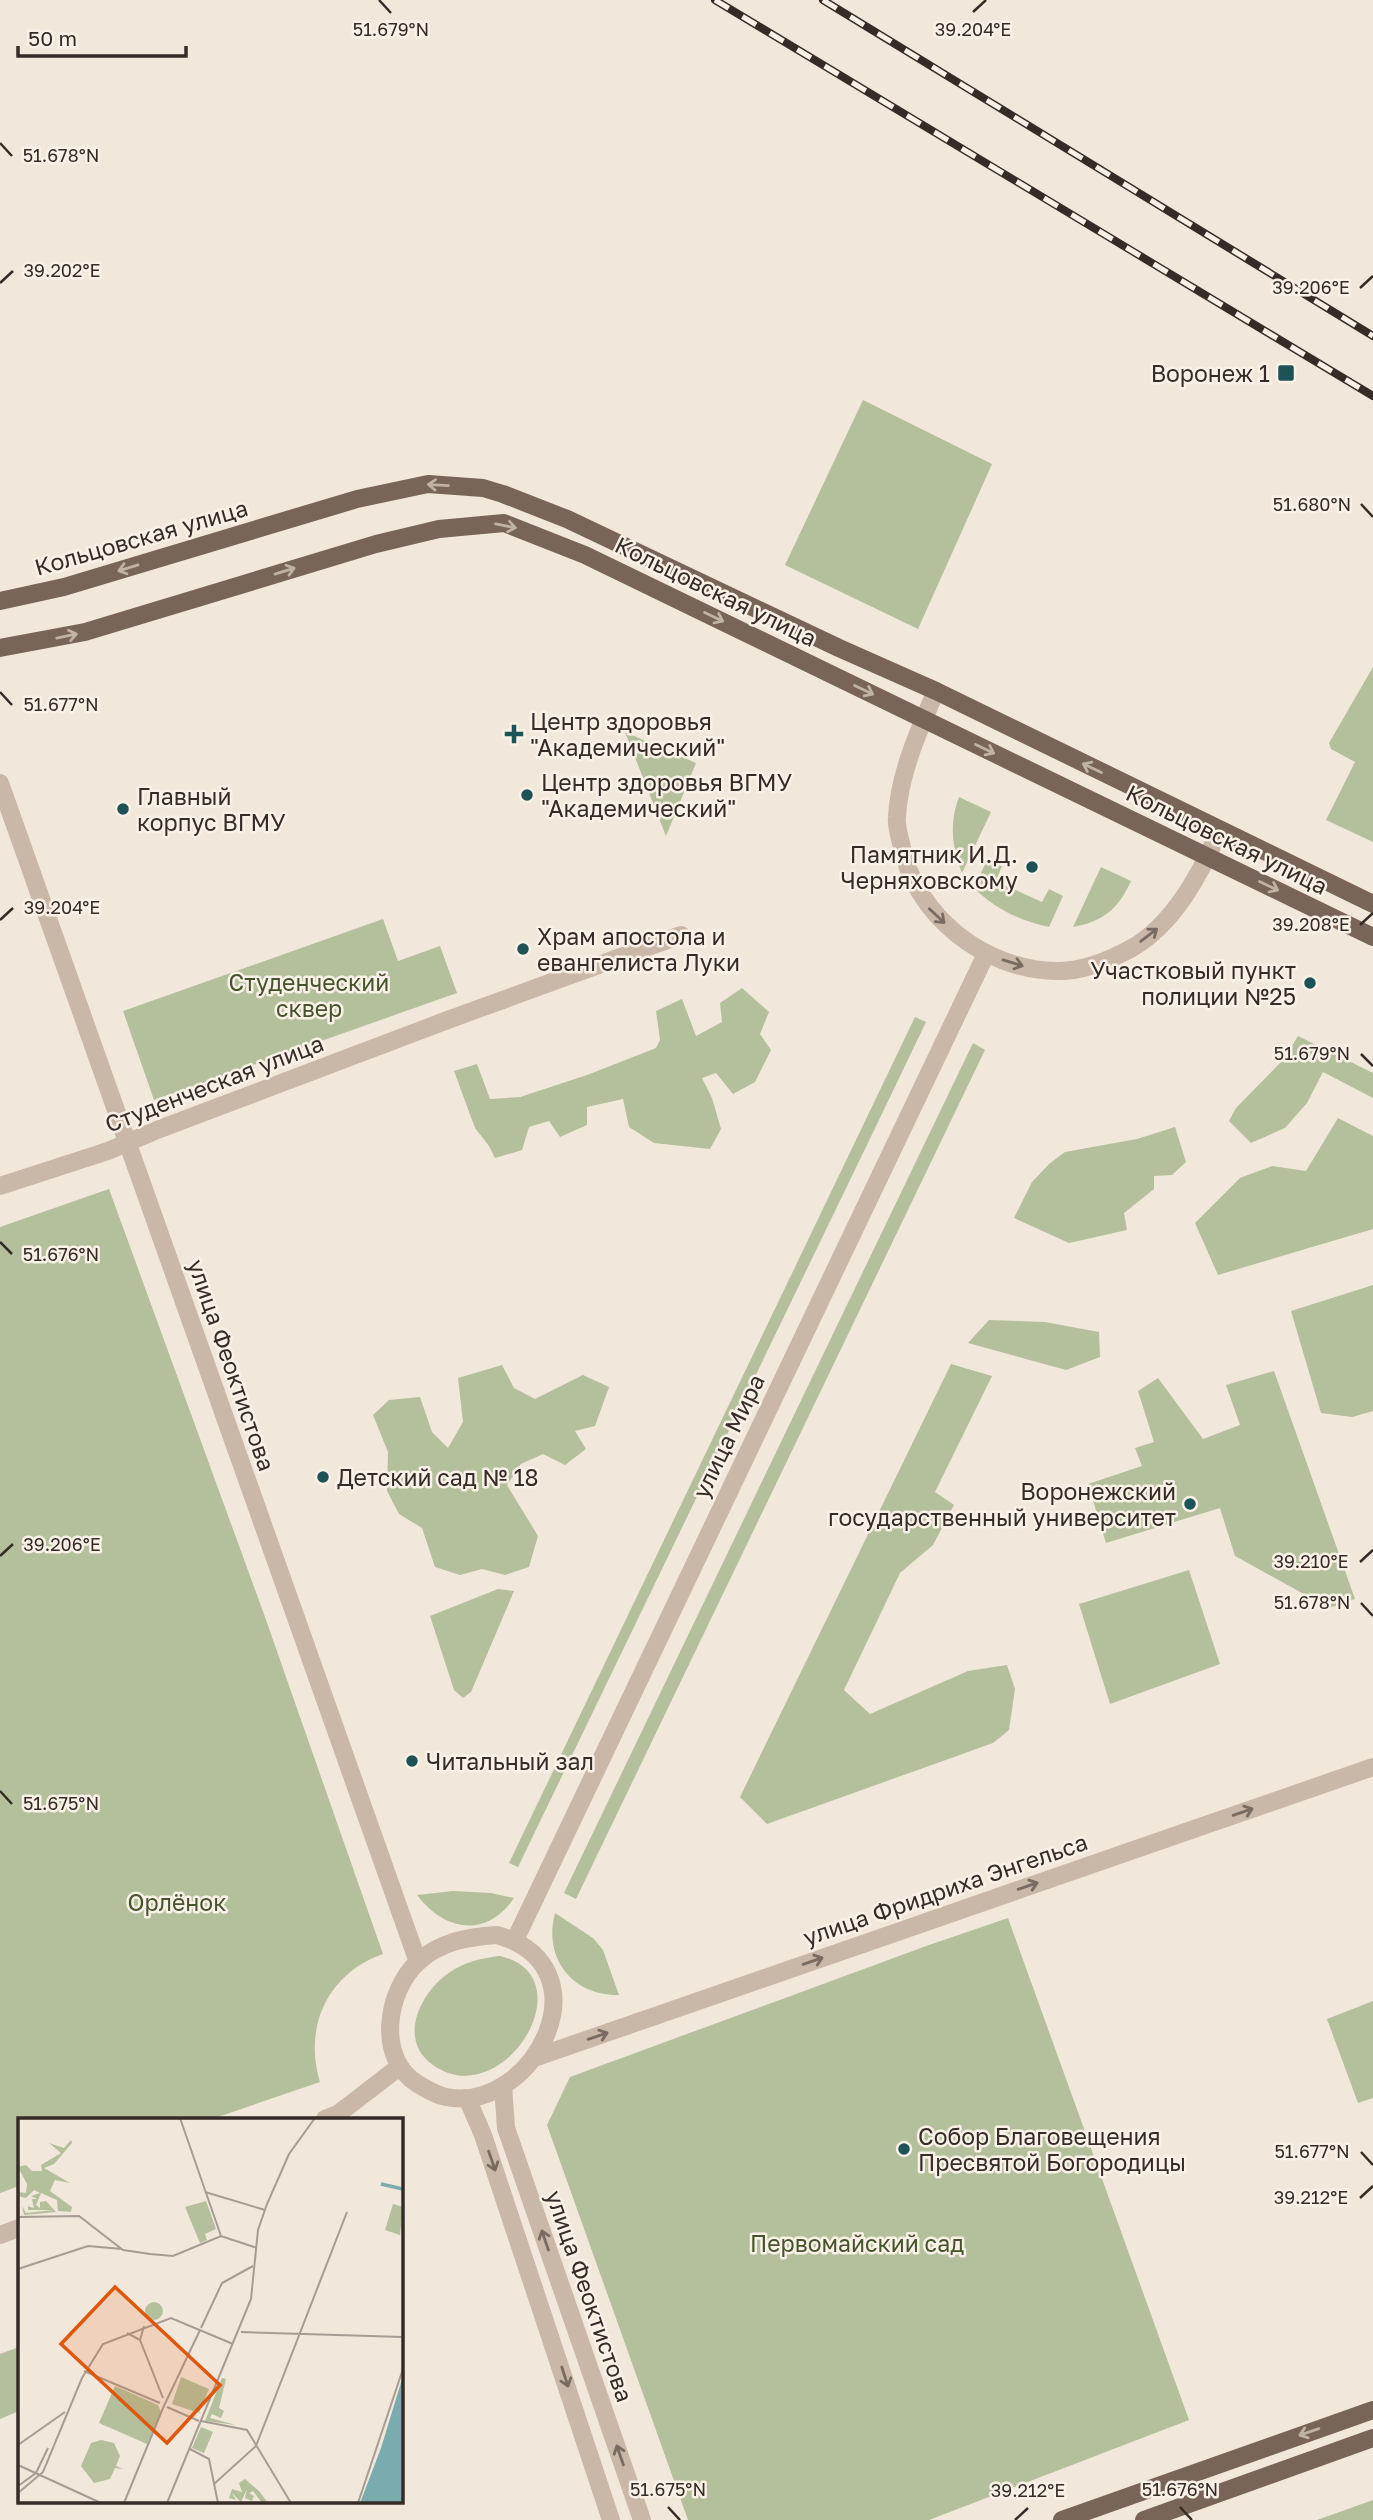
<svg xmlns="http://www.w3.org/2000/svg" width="1373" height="2520" font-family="'Golos Text',sans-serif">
<rect width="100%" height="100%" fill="#f2e7db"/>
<g fill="#b3c09b">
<polygon points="863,400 992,464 918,629 785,565"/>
<polygon points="1373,667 1373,842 1326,820 1355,762 1331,749 1329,743"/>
<polygon points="625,732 696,763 666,836"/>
<path d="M959,797L991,812L962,873C952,848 949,823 959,797Z"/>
<path d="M987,860L1002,866L996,881L1042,902L1049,889L1063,896L1049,927C1021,921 995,909 974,888Z"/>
<path d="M1101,867L1131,881C1118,909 1104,921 1073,927Z"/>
<polygon points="383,919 398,961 440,946 457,993 154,1100 123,1011"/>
<polygon points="742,988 769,1012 760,1034 771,1050 755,1082 733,1094 716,1073 702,1078 712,1098 721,1129 710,1149 654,1143 629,1127 623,1099 587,1107 587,1125 560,1137 549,1121 529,1127 522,1150 495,1158 489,1146 475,1128 454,1071 477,1064 490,1099 520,1097 587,1075 656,1048 660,1040 656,1011 682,999 696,1036 722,1022 720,1003"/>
<polygon points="915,1017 926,1022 879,1120 518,1867 509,1863"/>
<polygon points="1298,1036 1373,1073 1373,1098 1323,1072 1307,1103 1285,1128 1251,1143 1229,1121 1236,1108 1284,1059"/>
<polygon points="973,1043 985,1050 576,1899 564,1893"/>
<polygon points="1338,1118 1373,1136 1373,1229 1218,1275 1195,1223 1240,1178 1272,1166 1306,1171"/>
<polygon points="1175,1127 1186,1162 1172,1175 1154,1176 1154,1189 1124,1213 1127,1230 1069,1243 1014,1218 1032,1182 1049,1164 1065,1152 1137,1139"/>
<path d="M109,1189L265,1617L383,1954C328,1973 303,2027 320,2082L212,2119H19V2186L0,2193V1227Z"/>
<polygon points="1373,1285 1373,1411 1352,1417 1321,1413 1291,1311"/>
<polygon points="989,1320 1045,1322 1099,1332 1100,1357 1066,1370 968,1343"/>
<polygon points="951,1364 992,1376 935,1492 954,1505 933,1545 900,1573 844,1690 870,1714 968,1671 1007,1665 1015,1689 1009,1730 993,1743 767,1824 740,1797"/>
<polygon points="502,1365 514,1388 535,1399 583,1375 609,1387 595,1426 575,1431 586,1449 565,1465 543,1454 521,1464 507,1485 538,1536 529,1567 505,1575 482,1569 460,1575 435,1567 422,1528 399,1514 387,1491 388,1452 373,1415 389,1400 420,1397 432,1432 448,1448 463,1422 458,1378"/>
<polygon points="1274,1371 1355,1599 1329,1608 1235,1556 1220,1508 1106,1543 1088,1484 1142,1466 1135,1448 1154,1442 1138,1391 1158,1378 1203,1439 1240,1425 1226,1385"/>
<polygon points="1189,1570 1220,1664 1110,1704 1079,1604"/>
<polygon points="498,1589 514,1591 471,1692 463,1698 454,1690 430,1616"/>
<path d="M453,1891L491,1893L514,1898C487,1938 445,1932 417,1895Z"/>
<path d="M555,1913L593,1938L603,1950L619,1995C572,1996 543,1958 555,1913Z"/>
<polygon points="1008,1918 1189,2420 929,2520 688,2520 547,2125 570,2077 929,1945"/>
<path d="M500,1956C588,1976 503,2115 433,2065C397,2040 420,1992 450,1972C465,1962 482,1958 500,1956Z"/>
<polygon points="1373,2001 1373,2098 1358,2103 1327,2019"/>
<polygon points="19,2347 19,2411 0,2419 0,2354"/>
<polygon points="1373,2500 1373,2520 1317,2520"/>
</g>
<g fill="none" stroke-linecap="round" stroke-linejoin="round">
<polyline stroke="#c9b7a7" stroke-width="18" points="0,1186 108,1151 157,1130 445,1021 681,935"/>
<g stroke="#c9b7a7" stroke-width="18">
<path d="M936,691C919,730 899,774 897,817C896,826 899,835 901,843C914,915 984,970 1056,971C1081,972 1110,960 1132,948C1174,924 1201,873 1219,831"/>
<polyline points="0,783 418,1962"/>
<path d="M497,1935C610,1967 532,2115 446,2097C436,2095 426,2089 418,2084C376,2059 386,1991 418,1962C441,1941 468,1937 497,1935Z"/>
<polyline points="515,1940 986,954"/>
<polyline points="534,2058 1373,1767"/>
<polyline points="503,2086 506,2128 642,2520"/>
<polyline points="467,2098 483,2135 611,2520"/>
<polyline points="325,2119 338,2114 399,2067"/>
<polyline points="0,2235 19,2228"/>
</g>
<g stroke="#786458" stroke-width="18">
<polyline points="0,601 64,587 357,499 428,484 483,488 503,494 567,519 839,648 936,691 1373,904"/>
<polyline points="0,648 85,632 376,544 439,529 504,523 585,555 1373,937"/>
<polyline points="1062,2520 1373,2410"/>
<polyline points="1144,2520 1373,2438"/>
</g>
<g stroke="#362c27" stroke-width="8">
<g id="rail">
<polyline points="715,0 1373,396"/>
<polyline points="823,0 1373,336"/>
</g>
</g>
<use href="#rail" stroke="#f9f1e7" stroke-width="5" stroke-dasharray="16" stroke-linecap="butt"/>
</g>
<defs><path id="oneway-shaft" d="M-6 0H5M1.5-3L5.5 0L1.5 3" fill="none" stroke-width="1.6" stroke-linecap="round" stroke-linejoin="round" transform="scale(1.75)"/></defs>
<g stroke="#bfb2a7">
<use href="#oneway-shaft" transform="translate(438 485) rotate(-177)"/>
<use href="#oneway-shaft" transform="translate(506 526) rotate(11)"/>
<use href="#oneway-shaft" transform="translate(128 568) rotate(163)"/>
<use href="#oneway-shaft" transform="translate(285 571) rotate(-17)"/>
<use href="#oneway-shaft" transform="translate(714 617) rotate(26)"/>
<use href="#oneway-shaft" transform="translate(67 636) rotate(-12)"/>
<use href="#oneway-shaft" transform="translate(864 690) rotate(26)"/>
<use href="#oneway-shaft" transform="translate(985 749) rotate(26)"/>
<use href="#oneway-shaft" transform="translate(1092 768) rotate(-154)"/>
<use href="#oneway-shaft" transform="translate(1269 886) rotate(26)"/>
<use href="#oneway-shaft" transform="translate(1309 2432) rotate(161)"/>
</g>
<g stroke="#786b61">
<use href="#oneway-shaft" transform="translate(937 916) rotate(43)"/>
<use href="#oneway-shaft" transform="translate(1149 935) rotate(-38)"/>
<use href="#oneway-shaft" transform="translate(1013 963) rotate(17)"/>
<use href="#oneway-shaft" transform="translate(1243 1812) rotate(-19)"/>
<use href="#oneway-shaft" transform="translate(1028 1886) rotate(-19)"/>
<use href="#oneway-shaft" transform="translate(813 1961) rotate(-19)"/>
<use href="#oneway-shaft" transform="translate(598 2036) rotate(-19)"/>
<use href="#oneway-shaft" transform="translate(492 2161) rotate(71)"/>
<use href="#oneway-shaft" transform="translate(545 2240) rotate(-109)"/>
<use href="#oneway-shaft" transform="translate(565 2377) rotate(72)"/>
<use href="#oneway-shaft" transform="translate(620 2455) rotate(-109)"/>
</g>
<path fill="none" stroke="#362c27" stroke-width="2.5" d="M379,0L391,13M973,12L986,0M0,143L12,156M0,283L13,271M1360,288L1373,276M1361,504L1373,517M0,692L12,705M0,920L13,908M1360,925L1373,913M1361,1054L1373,1066M0,1242L12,1254M0,1556L13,1544M1360,1562L1373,1550M1361,1603L1373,1616M0,1791L12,1804M1361,2152L1373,2165M1360,2198L1373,2186M668,2507L680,2520M1180,2507L1192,2520M1015,2520L1028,2508"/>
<g fill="#1d5257" stroke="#f9f1e7" stroke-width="2.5">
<rect x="1277" y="364" width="18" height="18" rx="3.5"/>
<path d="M510.5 723.5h7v7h7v7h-7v7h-7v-7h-7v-7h7z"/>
<circle cx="527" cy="795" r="7"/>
<circle cx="123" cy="809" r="7"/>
<circle cx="1032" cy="867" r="7"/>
<circle cx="523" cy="949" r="7"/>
<circle cx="1310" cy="983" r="7"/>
<circle cx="323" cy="1477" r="7"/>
<circle cx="1190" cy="1504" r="7"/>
<circle cx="412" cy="1761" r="7"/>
<circle cx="904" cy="2149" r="7"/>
</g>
<g text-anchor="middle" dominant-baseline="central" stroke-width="5" stroke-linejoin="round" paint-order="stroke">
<g font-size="23" fill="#362c27" stroke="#f9f1e7" text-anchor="start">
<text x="1270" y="373" text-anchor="end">Воронеж 1</text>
<text x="530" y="721">Центр здоровья<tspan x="530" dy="26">"Академический"</tspan></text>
<text x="541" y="782">Центр здоровья ВГМУ<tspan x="541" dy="26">"Академический"</tspan></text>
<text x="137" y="796">Главный<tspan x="137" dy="26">корпус ВГМУ</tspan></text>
<text x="1018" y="854" text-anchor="end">Памятник И.Д.<tspan x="1018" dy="26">Черняховскому</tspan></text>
<text x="537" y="936">Храм апостола и<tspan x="537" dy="26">евангелиста Луки</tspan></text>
<text x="1296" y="970" text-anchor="end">Участковый пункт<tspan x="1296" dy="26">полиции №25</tspan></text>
<text x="337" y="1477">Детский сад № 18</text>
<text x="1176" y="1491" text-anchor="end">Воронежский<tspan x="1176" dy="26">государственный университет</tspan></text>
<text x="426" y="1761">Читальный зал</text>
<text x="918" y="2136">Собор Благовещения<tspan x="918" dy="26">Пресвятой Богородицы</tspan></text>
</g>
<g font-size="23" fill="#362c27" stroke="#f9f1e7">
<text transform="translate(141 537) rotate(-16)">Кольцовская улица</text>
<text transform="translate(716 591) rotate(26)">Кольцовская улица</text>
<text transform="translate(1227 839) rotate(26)">Кольцовская улица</text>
<text transform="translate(214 1083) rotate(-21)">Студенческая улица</text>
<text transform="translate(232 1365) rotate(71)">улица Феоктистова</text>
<text transform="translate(728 1436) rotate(-64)">улица Мира</text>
<text transform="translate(945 1889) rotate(-19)">улица Фридриха Энгельса</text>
<text transform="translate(590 2296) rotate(71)">улица Феоктистова</text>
</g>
<g font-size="23" fill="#44542b" stroke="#f9f1e7">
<text x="309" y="982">Студенческий<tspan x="309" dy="26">сквер</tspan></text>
<text x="177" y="1902">Орлёнок</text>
<text x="857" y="2243">Первомайский сад</text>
</g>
</g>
<g transform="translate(18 2118)">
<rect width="385" height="385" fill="#f2e7db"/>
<path d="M53,22L54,25L36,46L26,50L52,65L37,62L32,73L54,89L53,94L40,93L39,82L23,75L18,87L22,90V84L28,83L38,94L6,97L4,88L8,95L35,92H10V88L16,90L14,81H19L13,78L22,75L16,72L8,80L0,78V74L8,75L9,66L0,49L8,47L14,53H24L23,47L43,35L31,25L46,30ZM188,83L198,111L187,116L189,122L182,125L167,89ZM375,86L385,89L382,117L367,112ZM127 193a9 9 0 1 1 18 0a9 9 0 1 1-18 0ZM163,259L191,271L181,295L154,286ZM204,260L208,261L201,290L206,293L203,300L194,296L192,300L218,307L187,303ZM97,268L140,287L143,294L129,326L81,305ZM183,309L195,314L186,335L174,330ZM83,322L96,325L102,338L98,348L105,351L97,350L92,361L76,365L63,348L73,325ZM227,361L241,373L250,385H244L235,373L231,375L236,378L234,383L227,380L229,371L223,384L214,375L218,382L211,380L214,371L224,374L221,365Z" fill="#b3c09b"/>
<path d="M385,258V385H342L363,330Z" fill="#7aabae"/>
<path fill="none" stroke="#7aabae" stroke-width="3.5" d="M363,66L385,71"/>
<path fill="none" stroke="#a79c93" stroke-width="2" d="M162,0L203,118M187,74L247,92M0,99L61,98L105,132L132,136L155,138L203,118L239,130M0,151L70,128L104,131M183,210L204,165L235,148M223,214L385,219M109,215L122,222L126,208M122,222L145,280M66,253L142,285M149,289L181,303M145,290L182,212M183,303L229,312L273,385M0,327L47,294M172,331L191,341L200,385M0,347L83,385M196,366L238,328L329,94M0,368L18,355L30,330M0,375L25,354L64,260L85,226L153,200L215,226M106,385L145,290M149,385L233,181L240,112L249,86L271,36L297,0M340,385L385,251"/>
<path fill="#df570d" fill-opacity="0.15" stroke="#df570d" stroke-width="3.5" d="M97,169L202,267L149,325L43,226Z"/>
<rect width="385" height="385" fill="none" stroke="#362c27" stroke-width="3.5"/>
</g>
<g font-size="18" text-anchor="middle" fill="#362c27" stroke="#f9f1e7" stroke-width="5" stroke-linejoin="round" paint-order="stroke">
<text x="973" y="36">39.204°E</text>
<text x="391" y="36">51.679°N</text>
<text x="61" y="162">51.678°N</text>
<text x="62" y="277">39.202°E</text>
<text x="1311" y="294">39.206°E</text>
<text x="1312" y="511">51.680°N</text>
<text x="61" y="711">51.677°N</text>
<text x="62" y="914">39.204°E</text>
<text x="1311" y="931">39.208°E</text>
<text x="1312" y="1060">51.679°N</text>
<text x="61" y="1261">51.676°N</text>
<text x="62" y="1551">39.206°E</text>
<text x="1311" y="1568">39.210°E</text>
<text x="1312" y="1609">51.678°N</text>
<text x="61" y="1810">51.675°N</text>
<text x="1312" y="2158">51.677°N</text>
<text x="1311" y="2204">39.212°E</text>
<text x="668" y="2496">51.675°N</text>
<text x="1180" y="2496">51.676°N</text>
<text x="1028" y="2497">39.212°E</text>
</g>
<path d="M18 46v10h168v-10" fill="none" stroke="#362c27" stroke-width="3.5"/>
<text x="28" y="46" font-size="21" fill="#362c27" stroke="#f9f1e7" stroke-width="5" paint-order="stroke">50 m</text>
</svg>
